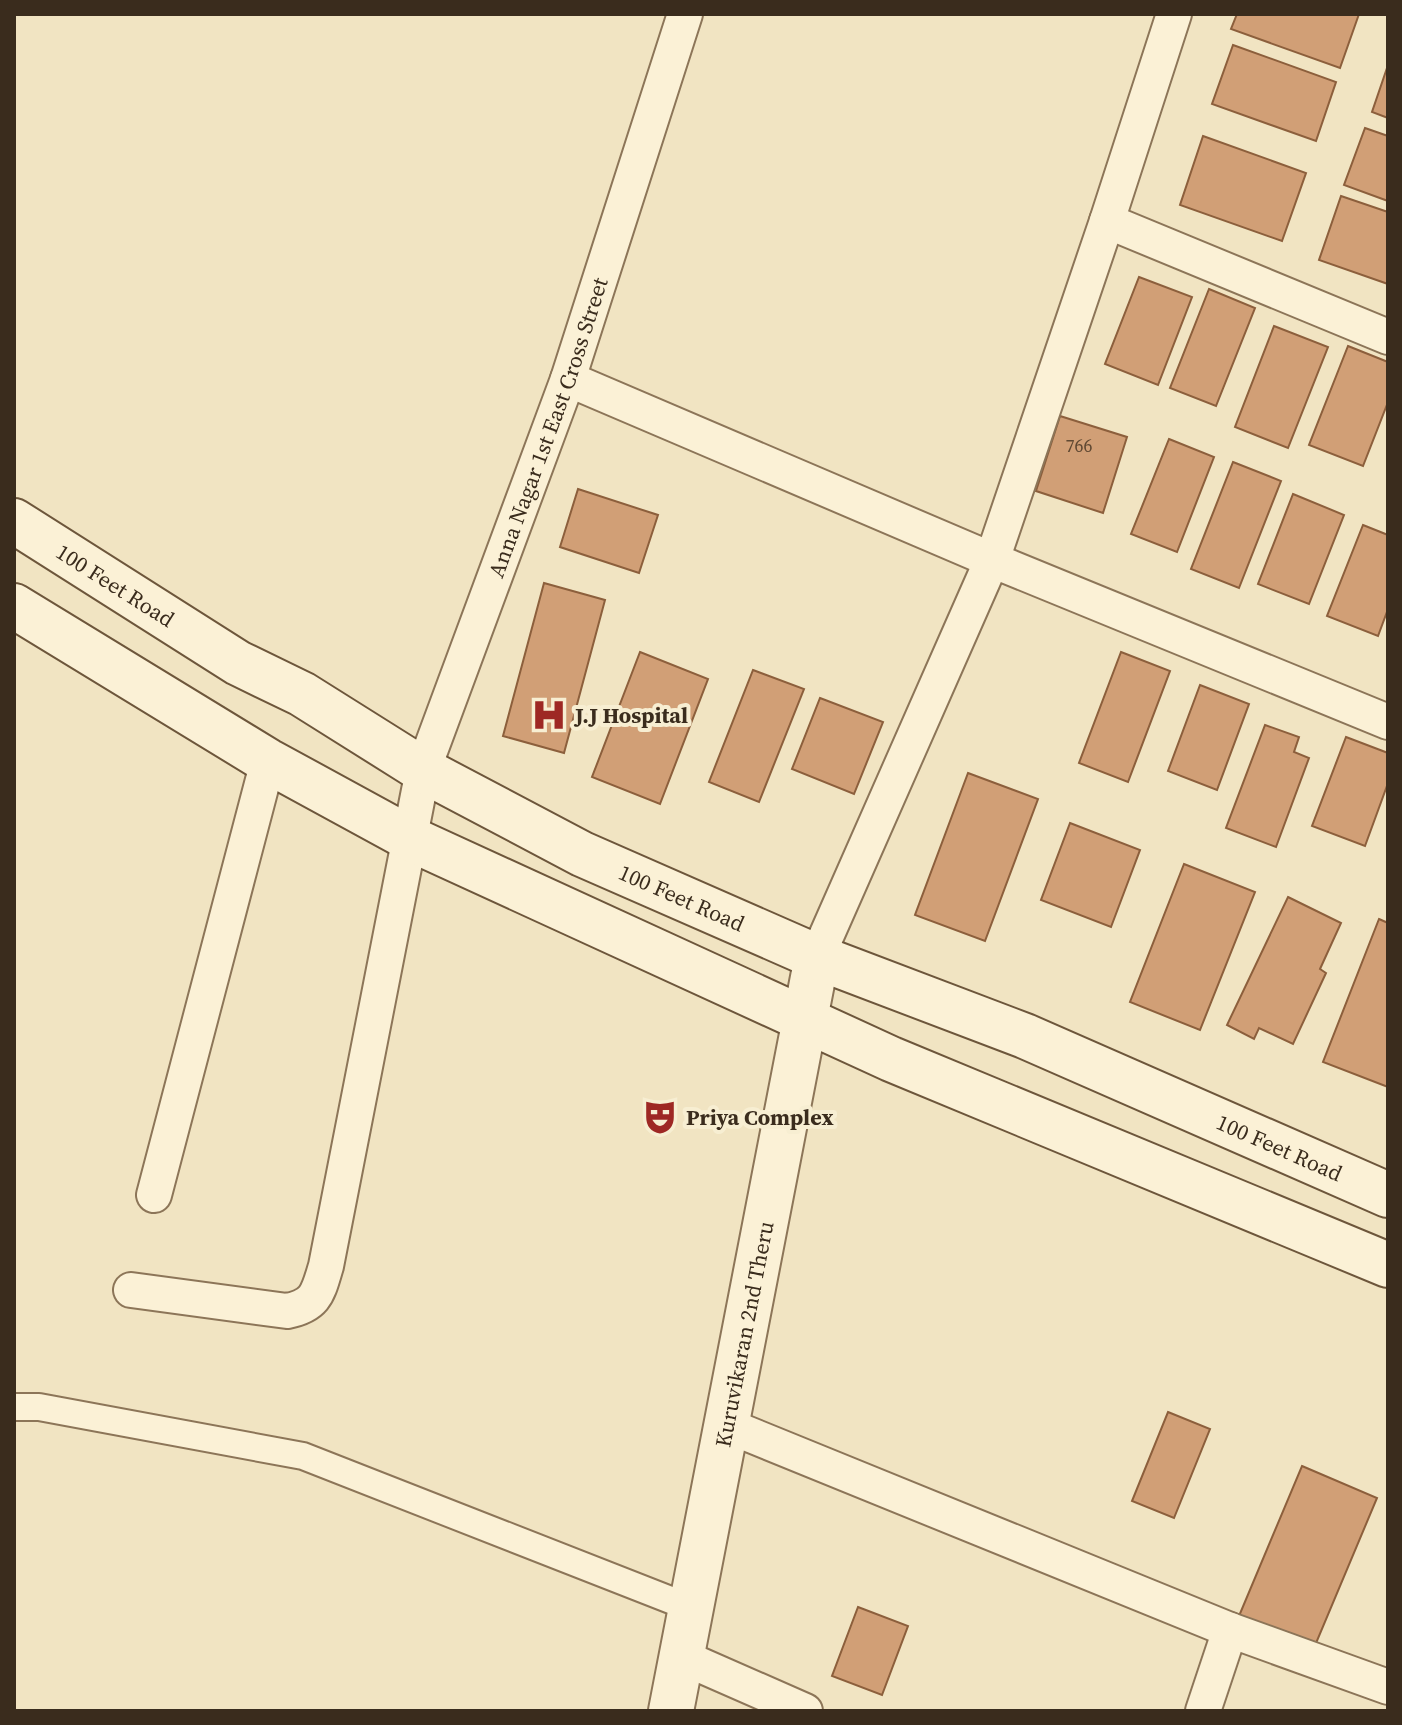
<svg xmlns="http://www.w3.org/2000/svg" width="1402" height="1725" font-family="'Source Serif 4',serif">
<rect width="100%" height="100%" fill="#f1e4c2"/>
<g fill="#d19f76" stroke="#8c5f3c" stroke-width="2">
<polygon points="1237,14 1359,14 1340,68 1231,29"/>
<polygon points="1233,45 1336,82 1316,141 1212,104"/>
<polygon points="1388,65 1388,118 1372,112"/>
<polygon points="1365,128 1388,136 1388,201 1344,185"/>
<polygon points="1203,136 1306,173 1282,241 1180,205"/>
<polygon points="1341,196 1388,212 1388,284 1319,260"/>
<polygon points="1139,277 1192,297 1158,385 1105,364"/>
<polygon points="1209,289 1255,308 1216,406 1170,388"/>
<polygon points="1274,326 1328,347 1288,448 1235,427"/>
<polygon points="1348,346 1388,362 1388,402 1363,466 1309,445"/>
<polygon points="1060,416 1127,437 1103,513 1036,491"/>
<polygon points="1169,439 1214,457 1177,552 1131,534"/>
<polygon points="1233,462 1281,481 1239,588 1191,569"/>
<polygon points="578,489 658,515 639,573 560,547"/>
<polygon points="1293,494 1344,515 1309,604 1258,584"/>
<polygon points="1363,525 1388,535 1388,609 1378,636 1327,616"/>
<polygon points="544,583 605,600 564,753 503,736"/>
<polygon points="640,652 708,679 660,804 592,777"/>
<polygon points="1121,652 1170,671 1128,782 1079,763"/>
<polygon points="753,670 804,689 759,802 709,782"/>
<polygon points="1200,685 1249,704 1217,790 1168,771"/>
<polygon points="820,698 883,722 854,794 792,769"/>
<polygon points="1265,725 1299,737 1294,752 1309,758 1276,847 1226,828"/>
<polygon points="1346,737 1388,753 1388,783 1365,846 1312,826"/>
<polygon points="968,773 1038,799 985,941 915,915"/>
<polygon points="1070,823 1140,850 1111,927 1041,900"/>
<polygon points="1184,864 1255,892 1200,1030 1130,1002"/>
<polygon points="1288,897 1341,923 1320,969 1326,973 1293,1044 1259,1028 1254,1039 1227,1025"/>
<polygon points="1379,919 1388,923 1388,1087 1323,1062"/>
<polygon points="1168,1412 1210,1429 1174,1518 1132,1501"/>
<polygon points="1302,1466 1377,1498 1314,1648 1239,1616"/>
<polygon points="858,1607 908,1626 882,1695 832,1676"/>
</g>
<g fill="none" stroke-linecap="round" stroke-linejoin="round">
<g stroke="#8c7558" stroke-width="30">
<polyline id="pedestrian" points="14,1407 39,1407 303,1456 691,1608"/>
</g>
<g stroke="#8c7558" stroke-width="38">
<g id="minor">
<polyline points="1107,221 1388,337"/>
<polyline points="568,379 992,560 1388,722"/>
<polyline points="817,957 992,560 1107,221 1174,14"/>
<polyline points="154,1195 268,761"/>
<path id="s1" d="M131,1290L287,1311C317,1305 318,1292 326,1266L423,770L568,379L685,14"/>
<polyline points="726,1425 1230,1630 1388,1687"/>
<polyline points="682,1657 805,1711"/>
<polyline points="1203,1711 1230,1630"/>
</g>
</g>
<g stroke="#8c7558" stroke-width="48">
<g id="tertiary">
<path id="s2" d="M671,1711L817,957"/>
</g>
</g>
<g stroke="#6d563b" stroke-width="48">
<g id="secondary">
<path id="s3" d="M14,521L238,663L302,694L423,770L582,854L817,957L1025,1036L1388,1195"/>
<polyline points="14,606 268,761 411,839 891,1059 1388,1265"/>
</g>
</g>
<use href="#pedestrian" stroke="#fbf1d6" stroke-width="26"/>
<use href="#minor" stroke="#fbf1d6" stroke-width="34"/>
<use href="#tertiary" stroke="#fbf1d6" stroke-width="44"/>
<use href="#secondary" stroke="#fbf1d6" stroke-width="44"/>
</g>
<defs>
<g id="hospital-bare" transform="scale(2.76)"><path d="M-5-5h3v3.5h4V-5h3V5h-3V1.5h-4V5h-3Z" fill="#9e2824" stroke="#f7eed2" stroke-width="2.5" paint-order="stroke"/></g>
<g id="theatre-bare" transform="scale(2.76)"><path d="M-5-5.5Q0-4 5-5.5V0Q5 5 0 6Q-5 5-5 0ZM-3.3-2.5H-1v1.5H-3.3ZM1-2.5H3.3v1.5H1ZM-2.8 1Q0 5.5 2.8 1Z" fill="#9e2824" stroke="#f7eed2" stroke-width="2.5" paint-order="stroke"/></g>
</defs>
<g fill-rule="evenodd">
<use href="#hospital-bare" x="549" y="715"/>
<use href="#theatre-bare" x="660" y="1117"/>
</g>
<g text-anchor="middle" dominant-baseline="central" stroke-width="8" stroke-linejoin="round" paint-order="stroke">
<g font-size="18" fill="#604933">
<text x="1079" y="445">766</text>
</g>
<g font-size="22" fill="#3a2c1d" stroke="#f7eed2">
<text stroke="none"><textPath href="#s1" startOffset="1092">Anna Nagar 1st East Cross Street</textPath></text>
<text stroke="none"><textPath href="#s3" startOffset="120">100 Feet Road</textPath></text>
<text stroke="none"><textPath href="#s3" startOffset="768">100 Feet Road</textPath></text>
<text stroke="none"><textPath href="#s3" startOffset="1416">100 Feet Road</textPath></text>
<text stroke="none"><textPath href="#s2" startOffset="384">Kuruvikaran 2nd Theru</textPath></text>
</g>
<g font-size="22" font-weight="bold" fill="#3a2c1d" stroke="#f7eed2" text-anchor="start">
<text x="575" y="715">J.J Hospital</text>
<text x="686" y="1117">Priya Complex</text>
</g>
</g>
<rect width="1402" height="1725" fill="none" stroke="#3a2c1d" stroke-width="32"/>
</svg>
